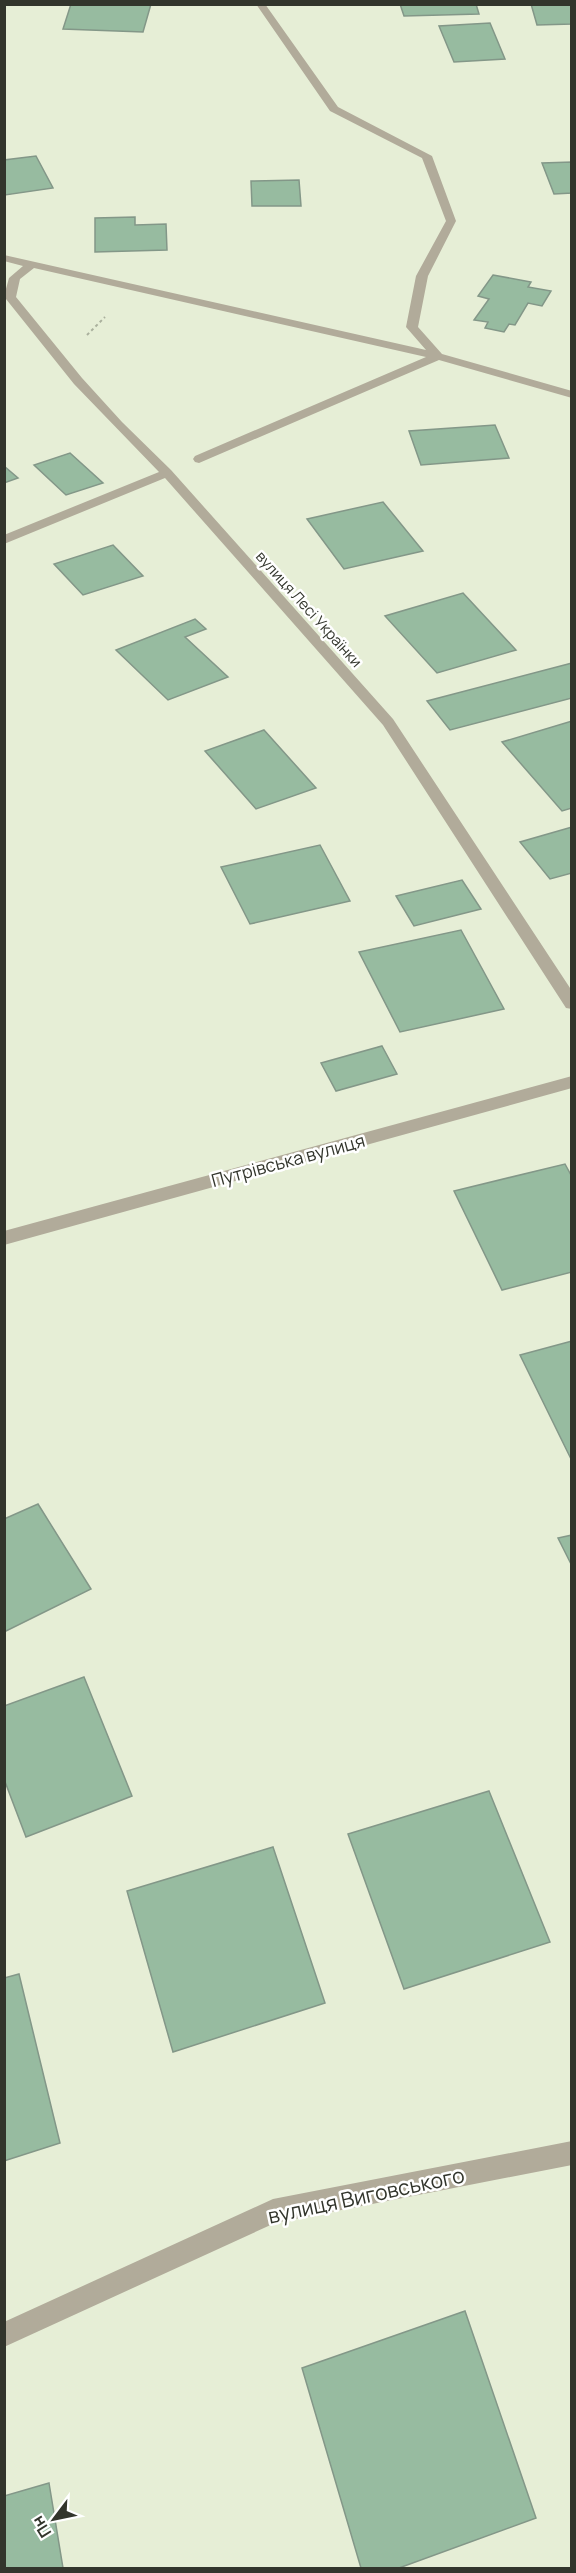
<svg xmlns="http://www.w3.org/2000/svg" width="576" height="2573" font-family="Manrope,sans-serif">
<rect width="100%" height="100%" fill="#e6eed6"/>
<g fill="#97bba0" stroke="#839788" stroke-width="1.5">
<polygon points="71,4 151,4 143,32 63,29"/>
<polygon points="400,4 476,4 479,14 404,16"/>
<polygon points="531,4 572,4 572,24 537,25"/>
<polygon points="490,23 505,59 454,62 439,26"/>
<polygon points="36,156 53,188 5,195 4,160"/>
<polygon points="572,162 572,193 554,194 542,163"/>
<polygon points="299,180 301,206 252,206 251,181"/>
<polygon points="135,217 135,225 166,224 167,250 95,252 95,218"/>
<polygon points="493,275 531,282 528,287 551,291 542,306 528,303 515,325 509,324 504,332 485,328 488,322 474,320 489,299 478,296"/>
<polygon points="495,425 509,458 421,465 409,431"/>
<polygon points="70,453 103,483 66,495 34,465"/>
<polygon points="4,466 18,478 4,483"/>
<polygon points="383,502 423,551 344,569 307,519"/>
<polygon points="113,545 143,576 83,595 54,564"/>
<polygon points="463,593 516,650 437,673 385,616"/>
<polygon points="195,619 206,629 185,637 228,677 168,700 116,650"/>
<polygon points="572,663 572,698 450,730 427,701"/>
<polygon points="572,721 572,808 562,811 502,742"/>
<polygon points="264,730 316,788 256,809 205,751"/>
<polygon points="572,827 572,873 550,879 520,842"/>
<polygon points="320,845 350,901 250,924 221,867"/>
<polygon points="462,880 481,909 414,926 396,896"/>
<polygon points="461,930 504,1009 400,1032 359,952"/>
<polygon points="382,1046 397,1074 336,1091 321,1063"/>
<polygon points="565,1164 572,1177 572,1272 502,1290 454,1191"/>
<polygon points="572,1341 572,1461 520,1355"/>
<polygon points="38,1504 91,1589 4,1632 4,1519"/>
<polygon points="572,1535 572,1566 558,1538"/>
<polygon points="84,1677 132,1796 26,1837 4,1779 4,1706"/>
<polygon points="489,1791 550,1942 404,1989 348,1834"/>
<polygon points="273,1847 325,2003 173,2052 127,1891"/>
<polygon points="19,1974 60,2143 4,2161 4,1978"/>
<polygon points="465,2311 536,2518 399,2568 361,2568 302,2368"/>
<polygon points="49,2483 63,2568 4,2568 4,2496"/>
</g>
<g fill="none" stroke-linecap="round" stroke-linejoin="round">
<polyline stroke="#aab09d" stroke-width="2" stroke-dasharray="3 3" stroke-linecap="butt" points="87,335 105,317"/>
<g fill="#b1ab9a" fill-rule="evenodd">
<polygon points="256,4 265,4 338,107 432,156 456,221 428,276 418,327 442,354 572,391 572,398 439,360 199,463 195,462 193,459 195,456 426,357 34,268 20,279 16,297 82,378 122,422 171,470 393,719 572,991 572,1009 566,1008 383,725 165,478 4,544 4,535 159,472 74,384 6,299 4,296 9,278 23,266 4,261 4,255 426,350 406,327 416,276 446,221 422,158 330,111"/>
<polygon points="572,1076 572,1088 4,1245 4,1231"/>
<polygon points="572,2141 572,2165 275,2223 4,2347 4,2322 273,2199"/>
</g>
</g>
<g text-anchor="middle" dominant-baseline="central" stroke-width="5" stroke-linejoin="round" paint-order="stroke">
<g font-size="15" fill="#32352c" stroke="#fff">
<text transform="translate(309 609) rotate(48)">вулиця Лесі Українки</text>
</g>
<g font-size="18" fill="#32352c" stroke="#fff">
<text transform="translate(288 1160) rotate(-15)">Путрівська вулиця</text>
</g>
<g font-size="21" fill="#32352c" stroke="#fff">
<text transform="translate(366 2195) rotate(-12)">вулиця Виговського</text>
</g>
</g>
<rect width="576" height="2573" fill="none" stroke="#32352c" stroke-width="12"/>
<g transform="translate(54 2519) rotate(238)" stroke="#ffffff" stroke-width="4.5" paint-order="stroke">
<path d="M0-4.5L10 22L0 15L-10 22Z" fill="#32352c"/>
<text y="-9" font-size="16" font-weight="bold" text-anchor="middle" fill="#32352c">Пн</text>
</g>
</svg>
